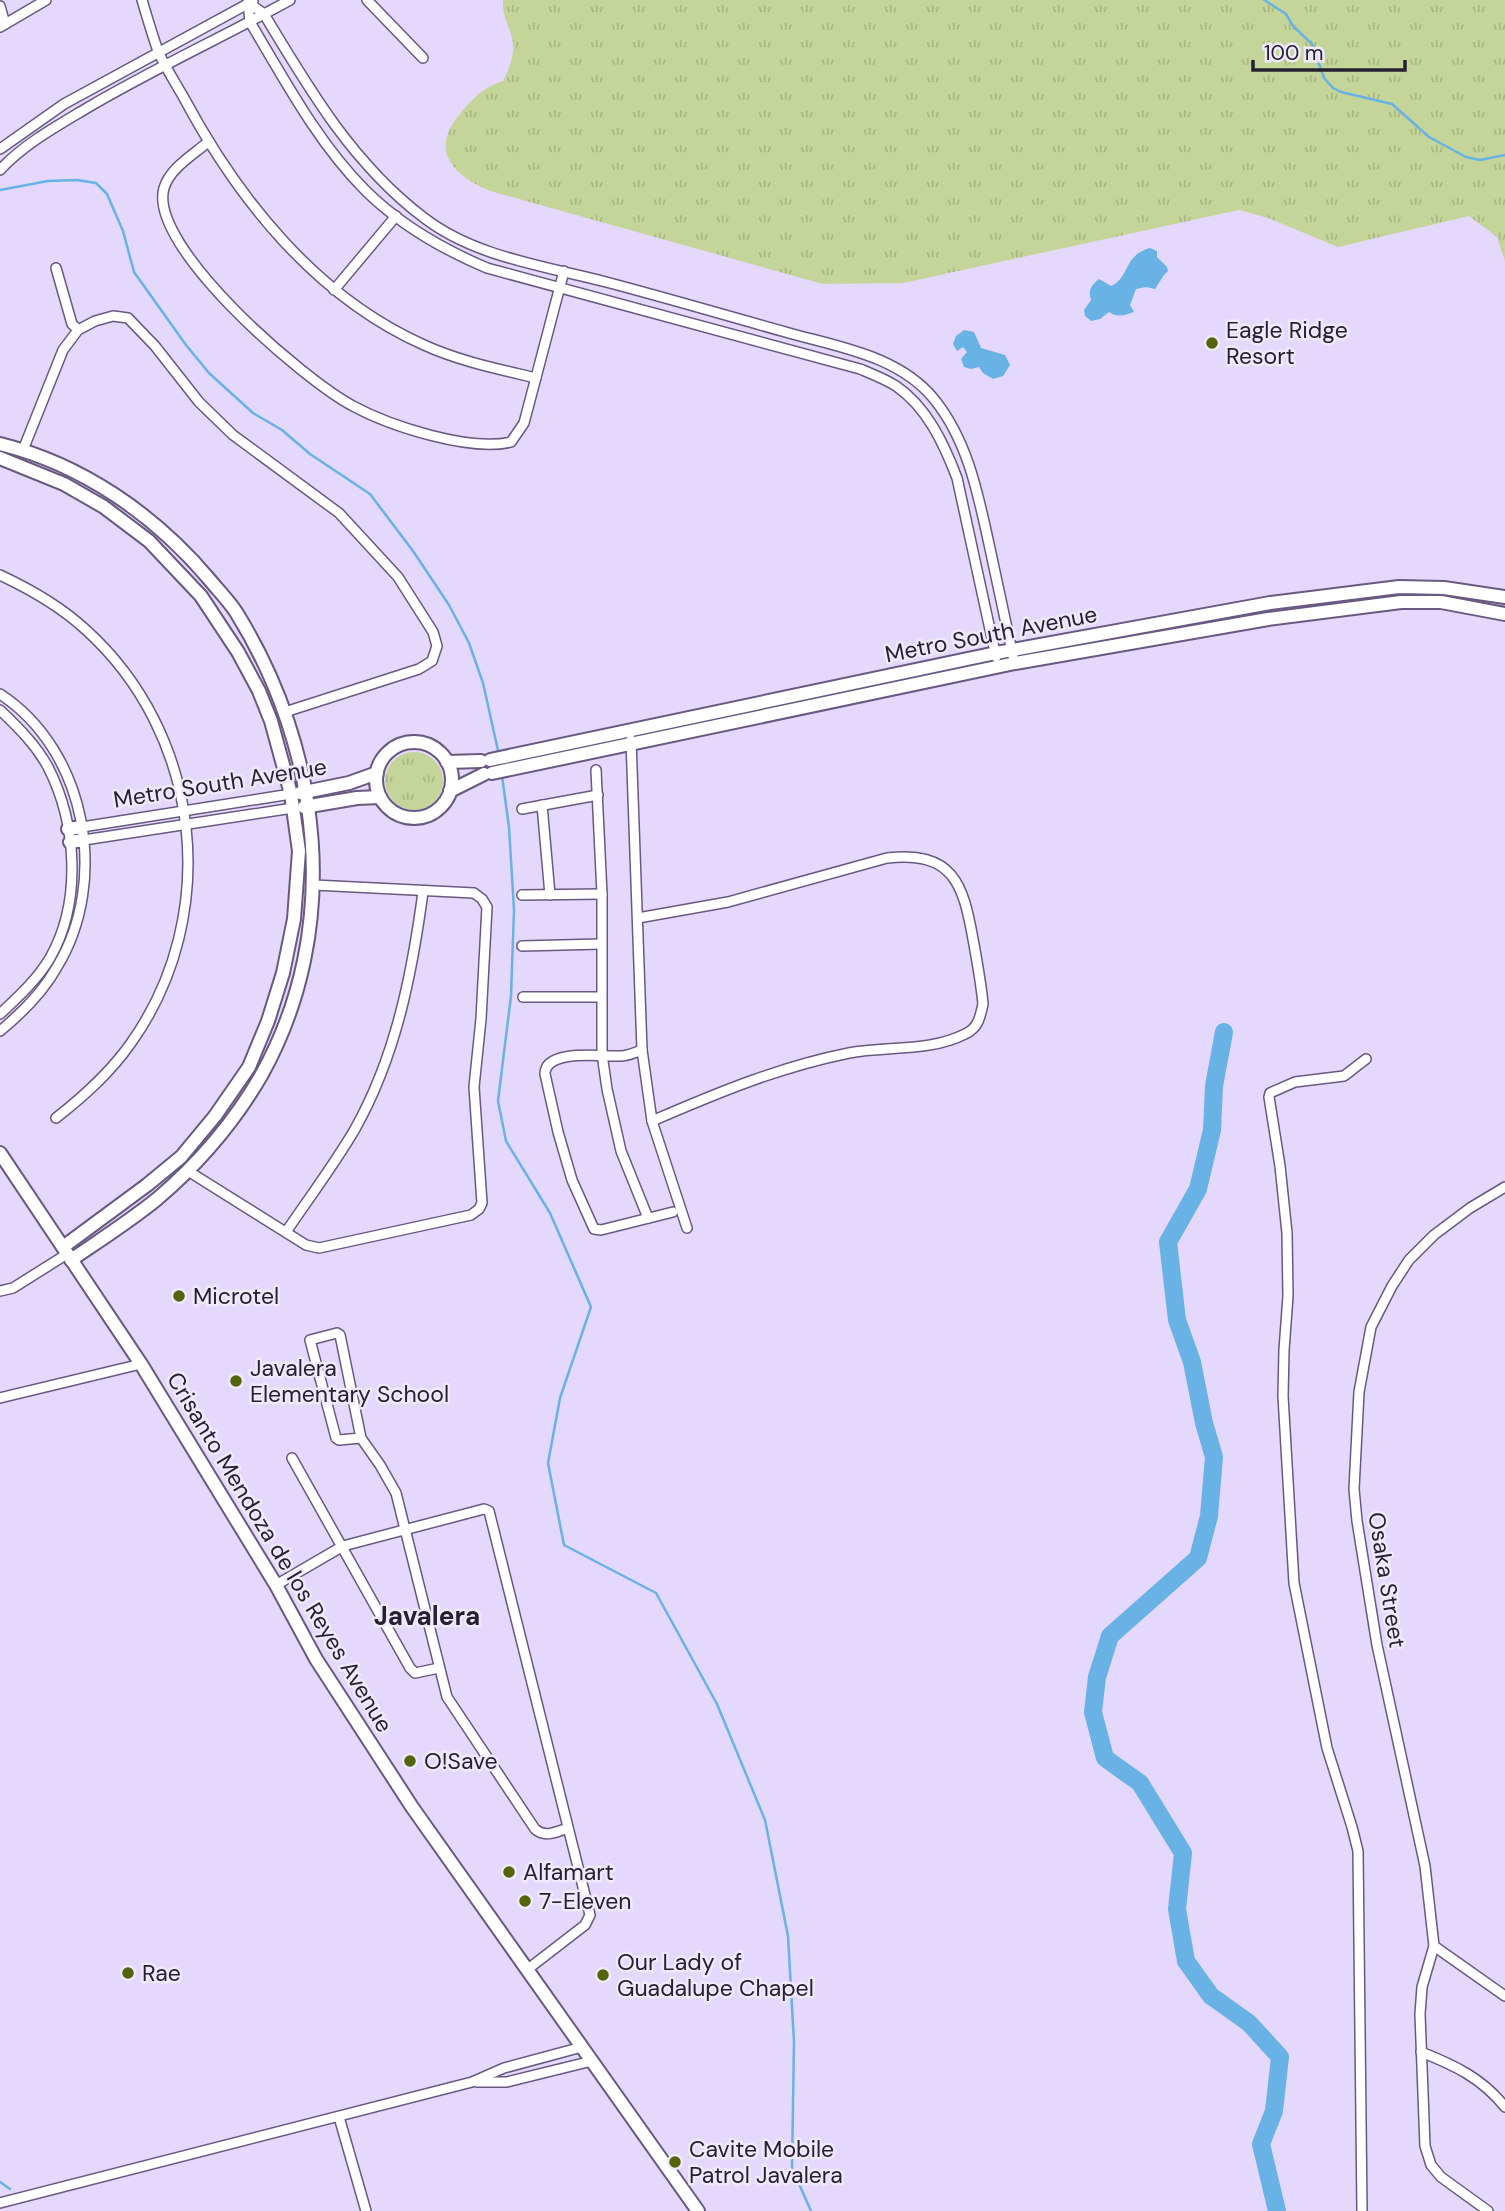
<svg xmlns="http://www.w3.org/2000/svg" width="1505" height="2211" font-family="'DM Sans',sans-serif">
<defs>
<pattern id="grass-tufts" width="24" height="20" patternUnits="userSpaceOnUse" patternTransform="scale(1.75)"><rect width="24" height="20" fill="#c5d599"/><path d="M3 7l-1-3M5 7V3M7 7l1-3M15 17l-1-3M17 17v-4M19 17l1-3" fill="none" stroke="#a9b784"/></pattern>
</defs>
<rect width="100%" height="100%" fill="#e5d8fd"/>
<g fill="url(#grass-tufts)">
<path d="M503,0H1505V261L1497,237L1469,216L1338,247L1268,218L1239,210L903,283L823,284L490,191C448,173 429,147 464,109C478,94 483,88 503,81C508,71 515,55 513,43C511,28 502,19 503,0Z"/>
<circle cx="414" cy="781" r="29"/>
</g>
<g fill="#68b2e5">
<path d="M1150,248L1157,251V257L1167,267L1168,271L1164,275L1155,289L1146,287L1136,289L1130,305L1134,312C1125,315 1117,318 1109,312L1100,319L1091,321L1085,316L1084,310L1091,300C1088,289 1091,286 1099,279L1111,286C1130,278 1123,255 1150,248Z"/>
<polygon points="964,330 974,332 981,348 1005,355 1010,365 1003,376 993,379 983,373 979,367 971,369 964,367 961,359 967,352 963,347 957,351 953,344 956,336"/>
</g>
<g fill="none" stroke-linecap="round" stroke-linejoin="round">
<g stroke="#68b2e5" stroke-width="2.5">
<polyline points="1264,0 1286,14 1293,26 1312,44 1324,78 1333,88 1341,92 1392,104 1429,137 1466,157 1480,160 1505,155"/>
<polyline points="0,190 48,181 77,180 96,183 107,194 123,231 134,272 186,345 209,373 253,413 282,430 310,454 370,494 413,551 449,605 469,643 483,683 499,755"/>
<polyline points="502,776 509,827 514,910 511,996 498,1101 506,1141 550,1213 591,1307 560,1398 548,1463 564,1545 656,1593 717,1704 765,1820 788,1936 794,2042 792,2168 811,2211"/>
<polyline points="0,2182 10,2189"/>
</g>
<polyline stroke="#68b2e5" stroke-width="18" points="1224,1032 1214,1086 1212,1130 1198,1189 1168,1242 1177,1320 1192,1362 1204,1423 1214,1457 1209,1516 1198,1558 1110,1636 1097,1677 1093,1712 1105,1758 1140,1783 1183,1853 1177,1909 1186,1961 1211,1996 1249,2023 1280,2057 1274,2111 1261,2144 1277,2211"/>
<g stroke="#685981" stroke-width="12">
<g id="street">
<path d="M142,0C147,17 152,34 158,51C165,67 175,82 184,98C238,199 316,297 424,345C459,361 498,369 536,378"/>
<polyline points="367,0 423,58"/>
<path d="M248,2L250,22C284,79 318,143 365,190C400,225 442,249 487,268L860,369C872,374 885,379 896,386C927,407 944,444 957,478L996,657"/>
<path d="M249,3L264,14C309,89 353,164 423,217C474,257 545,266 606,282C667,298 728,316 789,333C839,347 899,356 934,399C968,441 978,494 989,544C997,582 1005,619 1013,656"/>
<polyline points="0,6 5,24"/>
<polyline points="0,27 46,0"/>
<path d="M208,142C193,155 170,168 164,188C147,246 305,381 353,406C390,426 470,452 511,442L524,423L564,271"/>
<polyline points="0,149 64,104 253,1"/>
<path d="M0,170C24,144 57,126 87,108C153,69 223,37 290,0"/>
<polyline points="56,268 72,324 78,330"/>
<polyline points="334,290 396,216"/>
<polyline points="23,450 63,350 78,330 95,321 113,316 128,318 155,346 199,402 233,435 339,513 398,577 433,632 437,646 432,661 419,669 285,712"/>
<path d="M0,575C30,589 60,606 85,629C202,734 222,915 131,1043C110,1073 84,1096 56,1118"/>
<path d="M0,694C86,750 110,880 57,967C43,992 22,1013 0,1031"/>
<path d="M0,710C18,727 36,745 48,767C77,824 82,902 50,958C37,980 18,997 0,1014"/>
<polyline points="631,740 642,1050 652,1121 687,1228"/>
<polyline points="596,770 602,894 602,1054 607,1089 621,1151 648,1218"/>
<polyline points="542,805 550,895"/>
<polyline points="522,809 598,795"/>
<polyline points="82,827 291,794"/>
<polyline points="84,840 293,808"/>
<polyline points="522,895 602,894"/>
<path d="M638,918L728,902L887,858C953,851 963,883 973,939C977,961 981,982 983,1004C980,1018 978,1028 965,1034C930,1052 886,1046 849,1053C779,1067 717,1093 652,1121"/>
<polyline points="522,946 601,944"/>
<polyline points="523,997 601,997"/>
<path d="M642,1050C636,1052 628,1056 621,1056C604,1057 545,1048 545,1074L558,1132L572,1180L594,1229L601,1230L673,1212"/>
<polyline points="188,1171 306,1245 319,1248 471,1215 479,1209 482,1203 474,1087 481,1019 487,907 482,899 474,893 314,885"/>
<polyline points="1505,1187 1470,1208 1434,1235 1409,1260 1392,1286 1371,1327 1359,1392 1354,1489 1357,1521 1377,1645 1425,1866 1434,1946 1505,1996"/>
<path d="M286,1232C309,1198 334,1165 355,1129C396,1056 412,974 423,892"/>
<polyline points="0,1291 13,1288 67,1254"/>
<polyline points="0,1398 141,1364"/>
<path d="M361,1438L339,1440L336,1438L310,1340L337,1333L340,1335L361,1438L380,1465L396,1493L447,1697L535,1829C545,1838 556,1832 568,1828"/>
<polyline points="292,1458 410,1668 415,1673 439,1668"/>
<polyline points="276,1585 343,1546 484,1509 489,1511 590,1915 585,1925 528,1969"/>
<polyline points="1434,1946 1422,1987 1420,2014 1425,2146 1431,2165 1441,2177 1488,2211"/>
<path d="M1421,2052C1454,2065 1482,2078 1505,2107"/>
<polyline points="477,2082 507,2082 592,2061"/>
<polyline points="339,2117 366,2211"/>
<polyline points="0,2203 472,2082 504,2068 582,2047"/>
<polyline points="1362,2211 1358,1851 1352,1827 1327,1748 1294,1583 1283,1396 1284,1350 1288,1296 1287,1233 1280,1166 1269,1097 1270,1093 1295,1082 1344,1076 1366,1059"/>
</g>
</g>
<g stroke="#685981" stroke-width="16">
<g id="secondary">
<path d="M0,444C82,464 155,515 209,579C218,590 228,600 236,612C322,750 343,928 262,1074C235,1121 198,1164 157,1199C130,1221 100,1240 71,1260"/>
<polyline points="0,458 64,484 104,507 149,541 201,596 238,652 259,691 271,721 291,794 299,851 294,919 283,973 268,1021 249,1067 215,1116 181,1157 147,1185 63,1247"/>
<circle cx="414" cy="780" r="38"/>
<polyline points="490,760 996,653 1270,603 1399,587 1444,588 1505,597"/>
<polyline points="447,762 481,761"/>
<polyline points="492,773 1015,663 1268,619 1401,602 1441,602 1505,614"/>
<polyline points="450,791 484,774"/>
<polyline points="300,793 349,783 377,773"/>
<polyline points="304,807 357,798 380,797"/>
<polyline points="68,829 82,827"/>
<polyline points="70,842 84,840"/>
<polyline points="0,1153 141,1364 276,1585 316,1659 412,1807 698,2211"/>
</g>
</g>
<use href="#street" stroke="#fff" stroke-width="9"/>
<use href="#secondary" stroke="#fff" stroke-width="12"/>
</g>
<g fill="#54640c" stroke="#efe9fc" stroke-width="2.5">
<circle cx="1212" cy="343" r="7"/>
<circle cx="179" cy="1296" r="7"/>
<circle cx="236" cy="1381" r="7"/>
<circle cx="410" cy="1761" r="7"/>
<circle cx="509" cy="1872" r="7"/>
<circle cx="525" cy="1901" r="7"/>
<circle cx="128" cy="1973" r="7"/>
<circle cx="603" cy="1975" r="7"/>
<circle cx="675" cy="2162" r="7"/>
</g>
<g text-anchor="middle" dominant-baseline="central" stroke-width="5" stroke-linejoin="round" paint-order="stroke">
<g font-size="23" fill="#262031" stroke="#efe9fc" text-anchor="start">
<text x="1226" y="330">Eagle Ridge<tspan x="1226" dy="26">Resort</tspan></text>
<text x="193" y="1296">Microtel</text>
<text x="250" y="1368">Javalera<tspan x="250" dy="26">Elementary School</tspan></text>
<text x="424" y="1761">O!Save</text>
<text x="523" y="1872">Alfamart</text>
<text x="539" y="1901">7-Eleven</text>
<text x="617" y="1962">Our Lady of<tspan x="617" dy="26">Guadalupe Chapel</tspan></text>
<text x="142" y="1973">Rae</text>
<text x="689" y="2149">Cavite Mobile<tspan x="689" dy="26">Patrol Javalera</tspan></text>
</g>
<g font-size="23" fill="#262031" stroke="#efe9fc">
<text transform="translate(991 634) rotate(-11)">Metro South Avenue</text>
<text transform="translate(220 783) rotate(-9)">Metro South Avenue</text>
<text transform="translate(280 1552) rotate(59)">Crisanto Mendoza de los Reyes Avenue</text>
<text transform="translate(1387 1580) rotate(81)">Osaka Street</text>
</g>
<g font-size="26" font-weight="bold" fill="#262031" stroke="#efe9fc">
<text x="427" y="1616">Javalera</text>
</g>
</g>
<path d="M1253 60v10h152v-10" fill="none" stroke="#262031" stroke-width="3.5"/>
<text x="1264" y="60" font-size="21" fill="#262031" stroke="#efe9fc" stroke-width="5" paint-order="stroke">100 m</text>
</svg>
